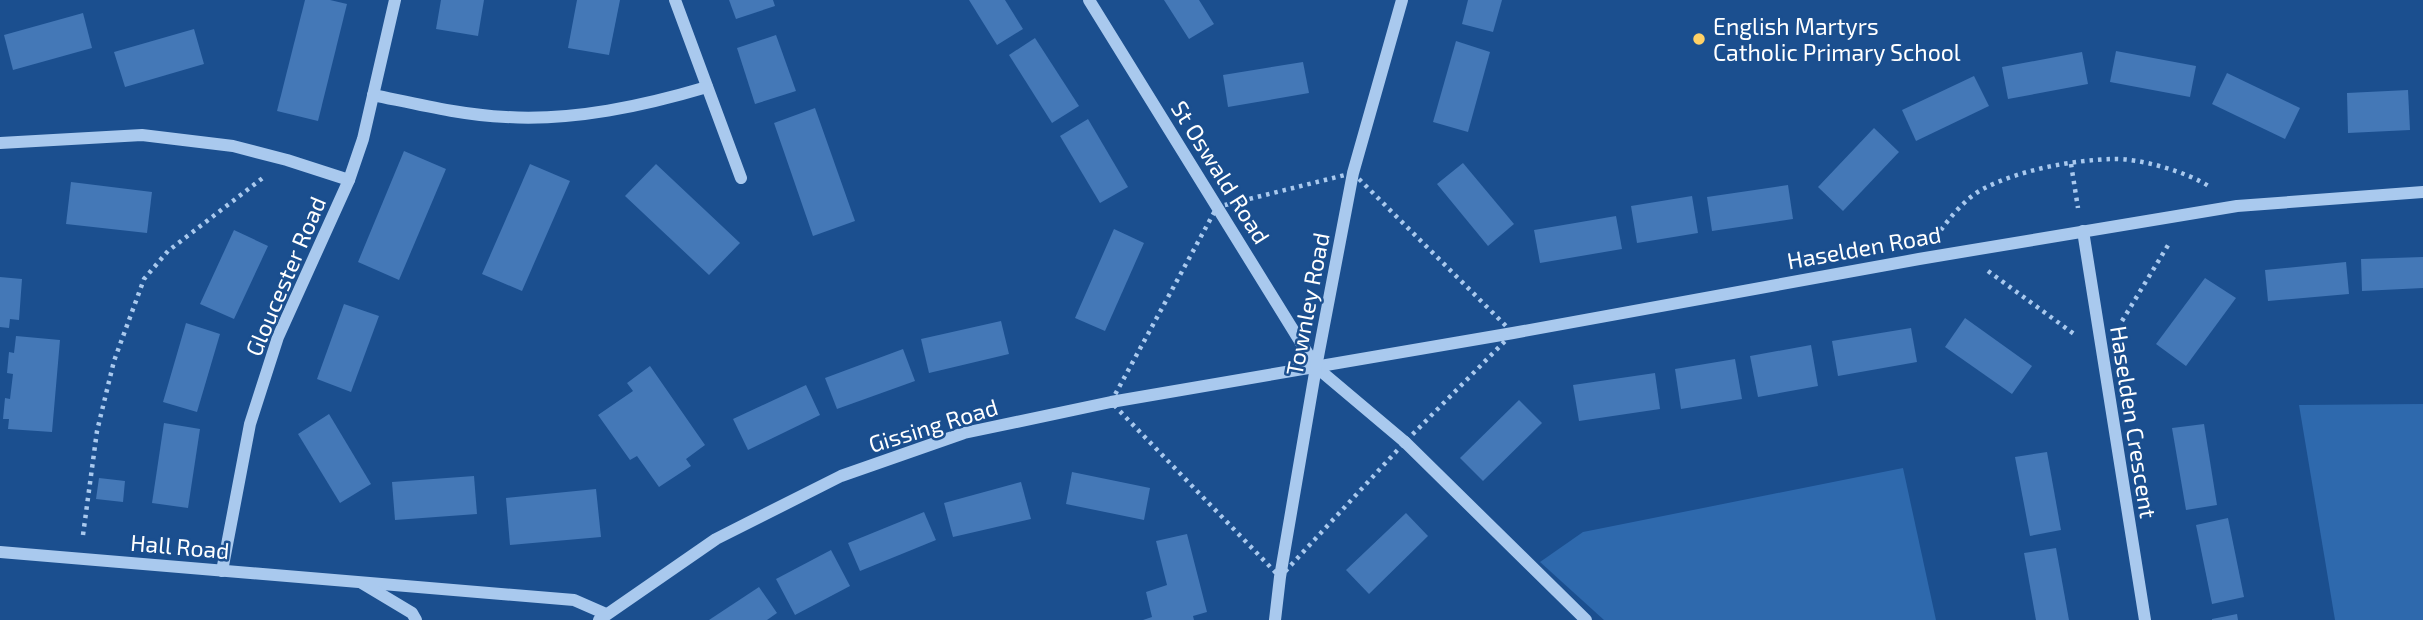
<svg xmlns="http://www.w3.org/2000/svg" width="2423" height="620" font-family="'Exo 2',sans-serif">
<rect width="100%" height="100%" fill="#1b4f8f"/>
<g fill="#2e69ad">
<polygon points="2423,404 2423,620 2335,620 2299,405"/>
<polygon points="1903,468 1936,620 1604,620 1540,562 1583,532"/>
</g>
<g fill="#4478b7">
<polygon points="305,0 330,0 347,4 318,121 277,111"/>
<polygon points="441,0 484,0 478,36 436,29"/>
<polygon points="577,0 620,0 609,55 568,48"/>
<polygon points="729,0 773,0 775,6 736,19"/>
<polygon points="969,0 1005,0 1023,29 997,45"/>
<polygon points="1164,0 1199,0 1214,24 1189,39"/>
<polygon points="1468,0 1502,0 1493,32 1462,24"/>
<polygon points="83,13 92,48 13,70 4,35"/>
<polygon points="194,29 204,64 125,87 114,52"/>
<polygon points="776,35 796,91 755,104 737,48"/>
<polygon points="1035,38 1079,106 1052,123 1009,55"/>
<polygon points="1456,41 1490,52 1468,132 1433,122"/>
<polygon points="2116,51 2196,66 2190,97 2110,82"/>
<polygon points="2082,52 2088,84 2008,99 2002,67"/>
<polygon points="1303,62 1309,93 1228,107 1223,75"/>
<polygon points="2227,73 2300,108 2285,139 2212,104"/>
<polygon points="1974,76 1989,106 1916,141 1902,110"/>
<polygon points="2408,90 2410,130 2348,133 2347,93"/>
<polygon points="815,108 855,221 813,236 774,123"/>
<polygon points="1088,119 1128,187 1100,203 1060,136"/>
<polygon points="1874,128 1899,152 1843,211 1818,187"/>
<polygon points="404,151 446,169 399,280 358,262"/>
<polygon points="1463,163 1514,224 1488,246 1437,184"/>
<polygon points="530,164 570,181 522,291 482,274"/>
<polygon points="656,164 740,243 709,275 625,196"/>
<polygon points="71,182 152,192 147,233 66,224"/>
<polygon points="1788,185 1793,219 1712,231 1707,197"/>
<polygon points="1692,196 1698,233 1637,243 1631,206"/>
<polygon points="1616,216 1622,249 1540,263 1534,230"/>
<polygon points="1114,229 1144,243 1105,331 1075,318"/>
<polygon points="234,230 268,246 234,319 200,304"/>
<polygon points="2423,257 2423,288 2362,291 2361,259"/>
<polygon points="2346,262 2349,294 2268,301 2265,270"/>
<polygon points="0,277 22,279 19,320 10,319 9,328 0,327"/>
<polygon points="2205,278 2236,298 2186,366 2156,344"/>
<polygon points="344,304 379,316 351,392 317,379"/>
<polygon points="1965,318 2032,366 2012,394 1945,347"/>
<polygon points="1001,321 1009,354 929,373 921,339"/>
<polygon points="186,323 220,334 197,412 163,402"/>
<polygon points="1911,328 1917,362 1838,376 1832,341"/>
<polygon points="16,336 60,340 52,432 8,429 9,419 3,419 5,398 10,399 13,374 7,373 9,352 14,353"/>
<polygon points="1811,345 1818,386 1758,397 1750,356"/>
<polygon points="903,349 915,381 837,409 825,378"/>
<polygon points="1735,359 1742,399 1681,409 1675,369"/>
<polygon points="650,366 705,445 686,459 691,466 659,487 637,456 630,460 598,415 633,391 627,383"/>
<polygon points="1655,373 1660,409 1579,421 1573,385"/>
<polygon points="806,385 820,415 748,450 733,419"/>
<polygon points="1519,400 1542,423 1483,481 1460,458"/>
<polygon points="329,414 371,484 340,503 298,434"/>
<polygon points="164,423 200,429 188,508 152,503"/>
<polygon points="2204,424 2217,505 2186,510 2172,428"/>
<polygon points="2047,452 2061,530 2030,536 2015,457"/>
<polygon points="1072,472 1150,488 1144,520 1066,504"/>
<polygon points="474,476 477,514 395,520 392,482"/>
<polygon points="99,478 125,481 123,502 96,499"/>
<polygon points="1021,482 1031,519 953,537 944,503"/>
<polygon points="596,489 601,537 510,545 506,498"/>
<polygon points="924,512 936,540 860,571 848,543"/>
<polygon points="1406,513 1428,536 1369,594 1346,570"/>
<polygon points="2228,518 2244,597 2212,604 2196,525"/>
<polygon points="1187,534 1207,612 1193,616 1194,620 1143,620 1152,617 1146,592 1167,585 1156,541"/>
<polygon points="2056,548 2069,620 2036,620 2024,553"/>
<polygon points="831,550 850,586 795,615 776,579"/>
<polygon points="759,587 777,613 767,620 709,620"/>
<polygon points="2237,614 2238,620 2212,620 2212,619"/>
</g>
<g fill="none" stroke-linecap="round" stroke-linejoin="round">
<g stroke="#a9c9ee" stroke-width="4.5" stroke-dasharray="3.5 5" stroke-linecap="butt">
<polyline points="2071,164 2078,208"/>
<polygon points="1353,173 1513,333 1405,442 1280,577 1111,402 1217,207"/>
<path d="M1941,230C1951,216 1967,197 1983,189C2019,170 2072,160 2113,159C2139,158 2188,172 2210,187"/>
<polyline points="1988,271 2074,334"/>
<polyline points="2122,321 2170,242"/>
<polyline points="83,535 97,431 114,361 144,279 168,251 264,177"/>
</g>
<g stroke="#a9c9ee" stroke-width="12">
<polyline points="675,0 741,178"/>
<polyline points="1089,0 1316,367 1405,442 1586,620"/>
<path d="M373,95C417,104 461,115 506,117C574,121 643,106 707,87"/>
<polyline points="0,143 142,135 233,146 287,160 349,180"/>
<polyline points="2083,231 2145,620"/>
<polyline points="0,552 574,600 606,614"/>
<polyline points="222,571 250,424 278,337 349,180 363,139 395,0"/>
<polyline points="362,583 412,613 416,620"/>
<polyline points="599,620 716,539 841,476 964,433 1111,402 1513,333 1919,259 2237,206 2423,192"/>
<polyline points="1275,620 1280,577 1316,367 1353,173 1402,0"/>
</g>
</g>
<circle fill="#ffd166" stroke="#1b4f8f" stroke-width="2.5" cx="1699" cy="39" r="7"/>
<g text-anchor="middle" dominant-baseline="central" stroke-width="5" stroke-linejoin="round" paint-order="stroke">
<g font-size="23" fill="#fff" stroke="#1b4f8f" text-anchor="start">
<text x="1713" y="26">English Martyrs<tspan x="1713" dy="26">Catholic Primary School</tspan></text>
</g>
<g font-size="23" fill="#fff" stroke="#1b4f8f">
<text transform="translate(1221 172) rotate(58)">St Oswald Road</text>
<text transform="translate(1864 247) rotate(-10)">Haselden Road</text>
<text transform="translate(285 276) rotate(-67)">Gloucester Road</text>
<text transform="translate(1307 304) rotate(-79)">Townley Road</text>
<text transform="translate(2134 422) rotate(81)">Haselden Crescent</text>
<text transform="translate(933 425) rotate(-17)">Gissing Road</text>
<text transform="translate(180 546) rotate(5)">Hall Road</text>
</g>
</g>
</svg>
